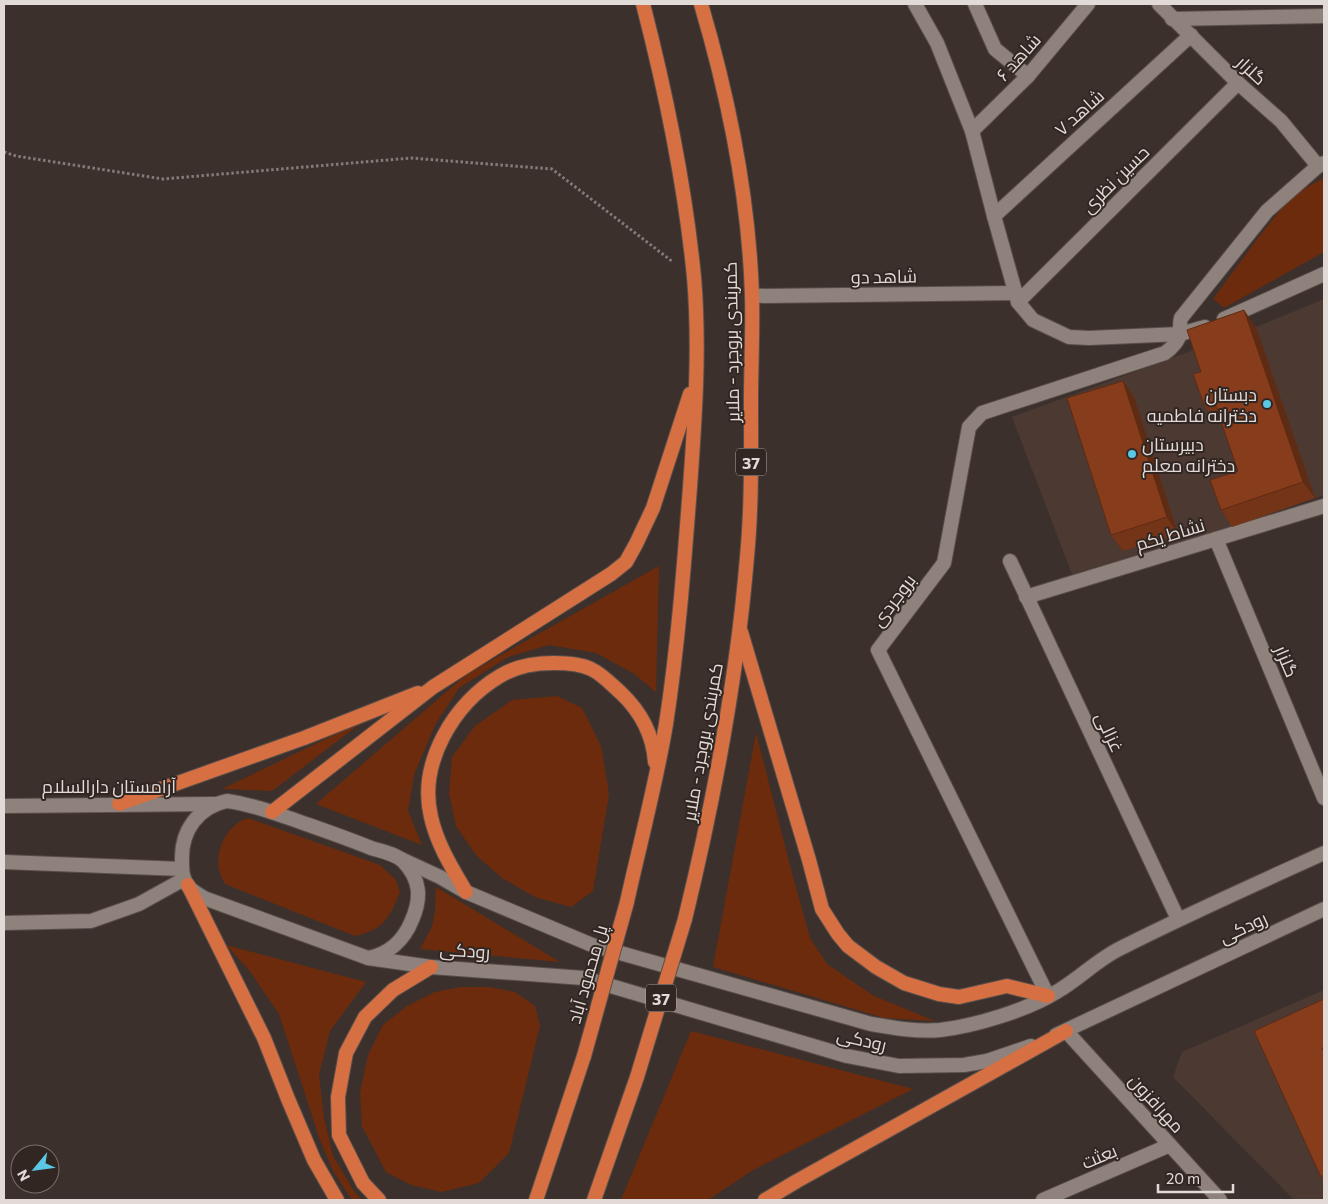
<svg xmlns="http://www.w3.org/2000/svg" width="1328" height="1204" font-family="Commissioner,Cairo,sans-serif">
<rect width="100%" height="100%" fill="#3c302c"/>
<g fill="#4b3932">
<polygon points="1324,299 1324,495 1232,527 1072,574 1012,417 1256,327"/>
<polygon points="1324,990 1324,1200 1294,1200 1173,1077 1182,1052"/>
</g>
<g fill="#6c2b0c">
<polygon points="1324,178 1324,252 1224,308 1213,299 1255,242 1292,195"/>
<polygon points="659,566 656,692 633,673 596,653 549,645 508,657 459,688 435,725 414,775 408,811 422,845 316,804 467,674"/>
<polygon points="557,696 582,708 601,746 609,794 593,891 571,907 535,897 502,878 476,855 456,826 449,794 452,757 475,726 512,700"/>
<polygon points="365,720 272,791 222,789"/>
<polygon points="756,733 792,873 810,938 827,964 874,996 935,1021 884,1018 713,967"/>
<path d="M248,818L380,865L396,880L400,892C389,919 384,929 355,936L225,884C223,880 220,874 219,869C215,848 228,824 248,818Z"/>
<polygon points="436,887 560,962 420,949 432,927 435,911"/>
<polygon points="226,945 366,982 330,1031 319,1075 324,1118 333,1156 354,1191 362,1200 352,1200 333,1171 319,1137 279,1014 249,970"/>
<polygon points="461,987 490,987 515,992 535,1006 540,1026 509,1153 479,1183 441,1192 411,1185 386,1172 362,1126 360,1093 368,1055 383,1025 407,1006 435,992"/>
<polygon points="691,1031 913,1089 753,1170 708,1200 621,1200"/>
</g>
<g fill="none" stroke-linecap="round" stroke-linejoin="round">
<g stroke="#584e4b" stroke-width="16">
<polyline id="service" points="975,4 995,49 1028,76"/>
</g>
<g stroke="#584e4b" stroke-width="16">
<g id="minor">
<polyline points="1159,4 1238,83 1281,121 1318,166"/>
<polyline points="1172,19 1324,16"/>
<polyline points="972,131 1028,76 1088,4"/>
<polyline points="994,216 1191,35"/>
<polyline points="752,296 1016,293"/>
<polyline points="1018,302 1238,83"/>
<polyline points="1216,539 1324,798"/>
<polyline points="1010,561 1178,919"/>
<polyline points="1026,597 1324,506"/>
<path d="M1048,996L878,650L944,563L969,427L982,413L1165,353C1171,349 1178,341 1180,334C1181,328 1179,324 1181,318L1267,211L1318,166L1324,163"/>
<polyline points="1043,1200 1170,1145"/>
</g>
</g>
<g stroke="#584e4b" stroke-width="16">
<g id="tertiary">
<polyline points="915,4 937,43 972,131 994,216 1018,302 1033,320 1069,337 1089,338 1180,334 1205,327"/>
<polyline points="1224,319 1324,274"/>
<polyline points="4,806 214,804"/>
<polyline points="4,862 182,869"/>
<polyline points="4,923 91,921 139,904 184,879"/>
<polyline points="1066,1031 1220,1200"/>
</g>
</g>
<g stroke="#584e4b" stroke-width="16">
<g id="secondary">
<path d="M227,801C249,804 269,811 289,818C317,828 344,837 371,848C381,851 396,854 403,861C420,879 422,897 412,920C404,940 389,954 368,958L204,898C198,894 192,891 188,886C182,878 182,870 182,860C181,831 198,807 227,801Z"/>
<path d="M401,859L440,877L466,892L592,945L871,1024C894,1028 917,1032 940,1030C975,1026 1028,1010 1058,991C1080,978 1098,959 1121,948C1188,914 1256,884 1324,853"/>
<polyline points="368,958 431,967 584,978 847,1056 899,1066 964,1065 987,1061 1031,1046"/>
<polyline points="1056,1035 1324,909"/>
</g>
</g>
<g stroke="#584e4b" stroke-width="16">
<g id="trunk">
<polyline points="741,632 809,860 822,909 838,934 848,946 876,967 904,983 939,994 959,997 1007,986 1048,996"/>
<polyline points="119,804 304,738 418,693"/>
<polyline points="272,812 433,687 611,574 626,562 636,544 653,508 690,394"/>
<polyline points="188,885 264,1038 288,1099 314,1160 337,1200"/>
<path d="M466,892C452,868 437,844 431,817C418,763 454,703 500,676C516,666 536,663 554,663C566,663 581,664 591,669C602,674 612,685 621,693C640,711 653,735 655,762"/>
<path d="M627,902C640,843 656,784 666,724C678,646 684,566 690,487C695,418 700,347 694,277C685,185 666,93 643,4"/>
<path d="M685,919C714,800 737,679 747,557C752,505 751,452 751,399C751,365 753,331 752,296C749,197 729,99 701,4"/>
<polyline points="379,1200 363,1183 339,1135 338,1097 346,1053 365,1017 393,990 431,967"/>
<polyline points="536,1200 584,1056"/>
<polyline points="594,1200 637,1077"/>
<polyline points="765,1200 797,1181 1066,1031"/>
</g>
</g>
<polyline stroke="#847a77" stroke-width="3" stroke-dasharray="2.5 2.5" stroke-linecap="butt" points="4,152 16,156 163,179 411,158 552,169 673,262"/>
<use href="#service" stroke="#8f827c" stroke-width="14"/>
<use href="#minor" stroke="#8f827c" stroke-width="14"/>
<use href="#tertiary" stroke="#8f827c" stroke-width="14"/>
<use href="#secondary" stroke="#8f827c" stroke-width="14"/>
<use href="#trunk" stroke="#d66f41" stroke-width="14"/>
<g stroke="#584e4b" stroke-width="16" stroke-linecap="butt">
<g id="trunk-bridge">
<polyline points="584,1056 627,902"/>
<polyline points="637,1077 685,919"/>
</g>
</g>
<use href="#trunk-bridge" stroke="#d66f41" stroke-width="14"/>
</g>
<g fill="#743418">
<polygon points="1256,327 1315,498 1232,527 1221,510 1238,471 1220,420 1215,421 1204,405 1201,372"/>
<polygon points="1123,381 1134,397 1178,534 1123,551 1111,535"/>
<polygon points="1324,999 1324,1182 1321,1177 1254,1031"/>
</g>
<g fill="#5e2b14">
<polygon points="1244,310 1256,327 1315,498 1303,482"/>
<polygon points="1123,381 1134,397 1178,534 1167,517"/>
</g>
<g fill="#873d1c" stroke="#5e2b14">
<polygon points="1244,310 1303,482 1221,510 1210,480 1238,471 1214,401 1204,405 1193,374 1201,372 1187,330"/>
<polygon points="1123,381 1167,517 1111,535 1067,398"/>
<polygon points="1324,999 1324,1047 1322,1048 1324,1052 1324,1175 1321,1177 1254,1031"/>
</g>
<g fill="#5ac8e5" stroke="#312622" stroke-width="2">
<circle cx="1267" cy="404" r="5"/>
<circle cx="1132" cy="454" r="5"/>
</g>
<g text-anchor="middle" dominant-baseline="central" stroke-width="4" stroke-linejoin="round" paint-order="stroke">
<g fill="#312622" stroke="#ada4a1" stroke-width="1">
<rect x="736" y="448.5" width="30" height="27" rx="4"/>
<rect x="646" y="984.5" width="30" height="27" rx="4"/>
</g>
<g font-size="16" font-weight="bold" fill="#e2dad7">
<text x="751" y="462">37</text>
<text x="661" y="998">37</text>
</g>
<g font-size="18" fill="#e2dad7" stroke="#312622">
<text transform="translate(1018 57) rotate(-48)">شاهد ۶</text>
<text transform="translate(1252 70) rotate(43)">گلزار</text>
<text transform="translate(1079 112) rotate(-42)">شاهد ۷</text>
<text transform="translate(1115 179) rotate(-45)">حسین نظری</text>
<text transform="translate(884 276) rotate(-1)">شاهد دو</text>
<text transform="translate(731 342) rotate(-91)">کمربندی بروجرد - ملایر</text>
<text transform="translate(1170 534) rotate(-17)">نشاط یکم</text>
<text transform="translate(893 600) rotate(-53)">بروجردی</text>
<text transform="translate(1287 661) rotate(67)">گلزار</text>
<text transform="translate(1110 732) rotate(65)">غزالی</text>
<text transform="translate(702 742) rotate(-80)">کمربندی بروجرد - ملایر</text>
<text x="109" y="786">آرامستان دارالسلام</text>
<text transform="translate(1243 927) rotate(-25)">رودکی</text>
<text transform="translate(465 950) rotate(4)">رودکی</text>
<text transform="translate(587 974) rotate(-74)">پل محمود آباد</text>
<text transform="translate(862 1039) rotate(13)">رودکی</text>
<text transform="translate(1157 1103) rotate(48)">مهرافزون</text>
<text transform="translate(1099 1156) rotate(-23)">بعثت</text>
</g>
<g font-size="18" fill="#e2dad7" stroke="#312622" text-anchor="end">
<text x="1257" y="394">دبستان<tspan x="1257" dy="21">دخترانه فاطمیه</tspan></text>
<text x="1142" y="444" text-anchor="start">دبیرستان<tspan x="1142" dy="21">دخترانه معلم</tspan></text>
</g>
</g>
<rect width="1328" height="1204" fill="none" stroke="#e2dad7" stroke-width="10"/>
<g transform="translate(35 1169) rotate(241)"><circle r="24" fill="#312622" stroke="#786e6a"/>
<path d="M0-4L9 19L0 12L-9 19Z" fill="#5ac8e5"/>
<text y="-8" font-size="14" font-weight="bold" text-anchor="middle" fill="#e2dad7">N</text>
</g>
<path d="M1158 1184v8h75v-8" fill="none" stroke="#e2dad7" stroke-width="2.5"/>
<text x="1166" y="1184" font-size="15" fill="#e2dad7" stroke="#312622" stroke-width="4" paint-order="stroke">20 m</text>
</svg>
